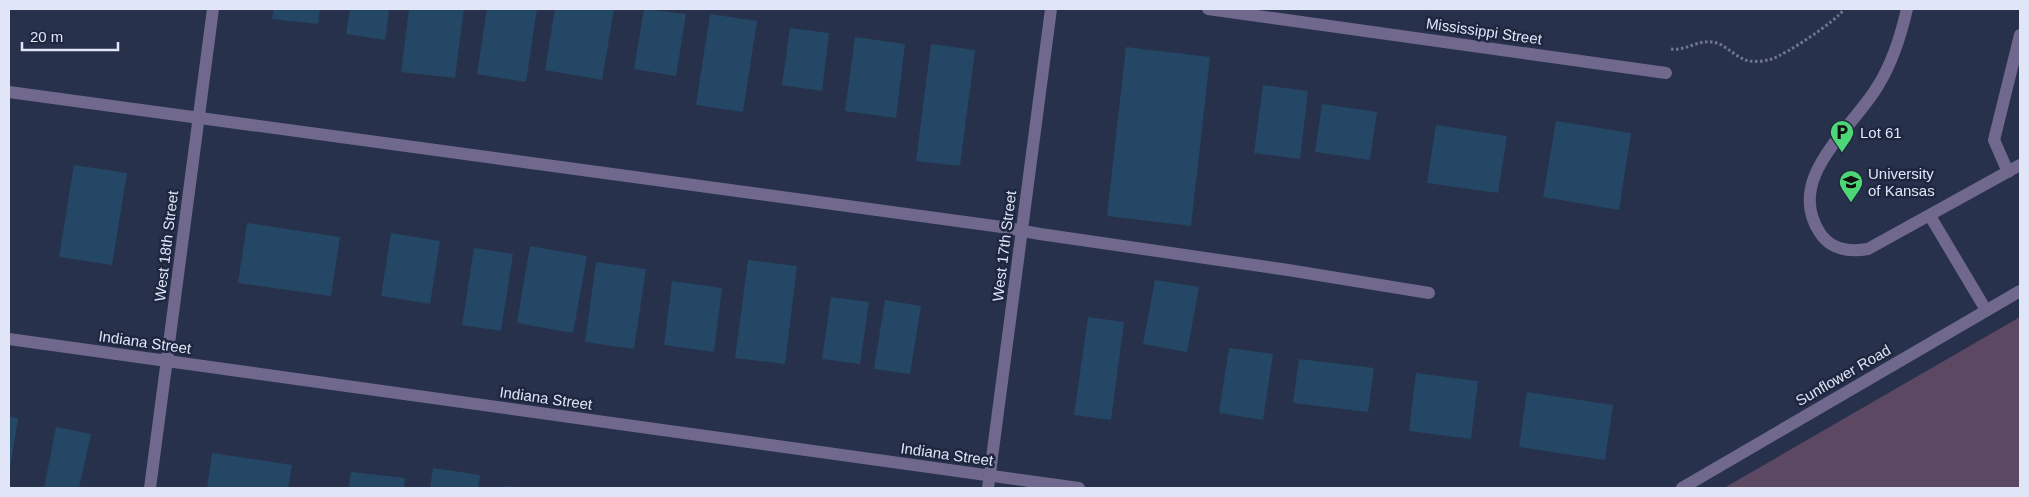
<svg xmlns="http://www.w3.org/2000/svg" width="2029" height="497" font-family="Arial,sans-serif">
<rect width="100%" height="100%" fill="#28314b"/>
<polygon fill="#5d4864" points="2020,317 2020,488 1724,488"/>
<g fill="#234764">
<polygon points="274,9 320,9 318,24 272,19"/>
<polygon points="350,9 389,9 385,40 346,34"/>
<polygon points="409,9 464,9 455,78 401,72"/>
<polygon points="487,9 537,9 526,82 477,74"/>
<polygon points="555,9 614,9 602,80 545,70"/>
<polygon points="644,9 686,14 676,76 634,69"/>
<polygon points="710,14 757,21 743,112 696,105"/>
<polygon points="790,28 829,33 822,91 782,85"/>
<polygon points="855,37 905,44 896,118 845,111"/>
<polygon points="931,44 975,50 960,166 916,161"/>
<polygon points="1126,47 1210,57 1191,226 1107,216"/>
<polygon points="1263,85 1308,91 1300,159 1254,153"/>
<polygon points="1322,104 1377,112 1370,160 1315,152"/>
<polygon points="1556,121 1631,133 1619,210 1543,197"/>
<polygon points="1436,125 1507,136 1498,193 1427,183"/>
<polygon points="74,165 127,173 112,265 59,257"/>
<polygon points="247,223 340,237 331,296 238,283"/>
<polygon points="391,233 440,241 430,304 381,296"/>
<polygon points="530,246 587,256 573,333 517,323"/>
<polygon points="474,248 513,254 501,331 462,325"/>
<polygon points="748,260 797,266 785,364 735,358"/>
<polygon points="596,262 646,269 634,349 585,342"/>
<polygon points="1155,280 1199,287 1187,352 1143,344"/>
<polygon points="672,281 722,288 714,352 664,345"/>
<polygon points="831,297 869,302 860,364 822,359"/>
<polygon points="885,300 921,306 910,374 874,369"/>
<polygon points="1088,317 1124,322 1111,420 1074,415"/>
<polygon points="1229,348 1273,354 1263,420 1219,413"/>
<polygon points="1299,359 1374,368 1368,412 1293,403"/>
<polygon points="1416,373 1478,381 1471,439 1409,431"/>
<polygon points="1527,392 1613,405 1605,460 1519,447"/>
<polygon points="9,417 18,418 10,469 9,469"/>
<polygon points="56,427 91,434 79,488 44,488"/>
<polygon points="212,453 292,465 288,488 207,488"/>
<polygon points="433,468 480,475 478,488 430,488"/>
<polygon points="351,472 405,478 404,488 349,488"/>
<polygon points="505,486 517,487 517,488 504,488"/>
</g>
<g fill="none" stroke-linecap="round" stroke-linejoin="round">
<path stroke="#70788e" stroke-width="3" stroke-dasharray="2.5 2.5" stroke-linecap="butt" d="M1671,49C1686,51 1697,40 1712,42C1725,43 1735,58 1749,61C1756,62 1765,61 1772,59C1786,54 1837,21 1844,9"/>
<g stroke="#70698d" stroke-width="12">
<path d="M1907,9C1901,35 1893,61 1879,84C1855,127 1783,177 1820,233C1831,250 1850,252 1868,249L2020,165"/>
<polyline points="9,92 1002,227 1040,234 1288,270 1429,293"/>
<polyline points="2008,172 1994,140 2020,35"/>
<polyline points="1930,216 1986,310"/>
</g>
<g stroke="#70698d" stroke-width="12">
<polyline points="1208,9 1666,73"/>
<polyline points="9,339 1079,488"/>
<polyline points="150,488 213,9"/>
<polyline points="988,488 1051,9"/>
<polyline points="1682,488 2020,291"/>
</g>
</g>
<defs>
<g id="parking-pin" transform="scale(1.25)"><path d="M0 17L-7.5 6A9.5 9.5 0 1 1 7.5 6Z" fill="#4dd676" stroke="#1f2740"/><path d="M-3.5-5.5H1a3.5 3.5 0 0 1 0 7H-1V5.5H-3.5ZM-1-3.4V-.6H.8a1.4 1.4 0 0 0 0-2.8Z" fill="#111"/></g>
<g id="university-pin" transform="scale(1.25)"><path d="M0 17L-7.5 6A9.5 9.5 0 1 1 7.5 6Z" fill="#4dd676" stroke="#1f2740"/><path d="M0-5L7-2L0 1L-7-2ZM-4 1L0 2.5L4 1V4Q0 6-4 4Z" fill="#111"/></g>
</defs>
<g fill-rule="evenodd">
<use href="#parking-pin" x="1842" y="132"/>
<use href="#university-pin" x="1851" y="182"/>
</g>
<g text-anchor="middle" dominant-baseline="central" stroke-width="5" stroke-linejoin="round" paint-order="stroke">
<g font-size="15" fill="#e0e6f7" stroke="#1f2740">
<text transform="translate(1484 31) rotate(8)">Mississippi Street</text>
<text transform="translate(166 246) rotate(-83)">West 18th Street</text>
<text transform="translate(1004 246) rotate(-83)">West 17th Street</text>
<text transform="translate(145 342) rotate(8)">Indiana Street</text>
<text transform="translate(1843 375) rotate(-30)">Sunflower Road</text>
<text transform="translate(546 398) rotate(8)">Indiana Street</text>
<text transform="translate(947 454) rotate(8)">Indiana Street</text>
</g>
<g font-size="15" fill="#e0e6f7" stroke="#1f2740" text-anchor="start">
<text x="1860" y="132">Lot 61</text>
<text x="1868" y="173">University<tspan x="1868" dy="17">of Kansas</tspan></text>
</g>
</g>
<rect width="2029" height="497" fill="none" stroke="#e0e6f7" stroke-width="20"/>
<path d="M22 42v8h96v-8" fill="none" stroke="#e0e6f7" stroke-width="2.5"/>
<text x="30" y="42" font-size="15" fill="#e0e6f7" stroke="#1f2740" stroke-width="4" paint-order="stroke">20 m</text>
</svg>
